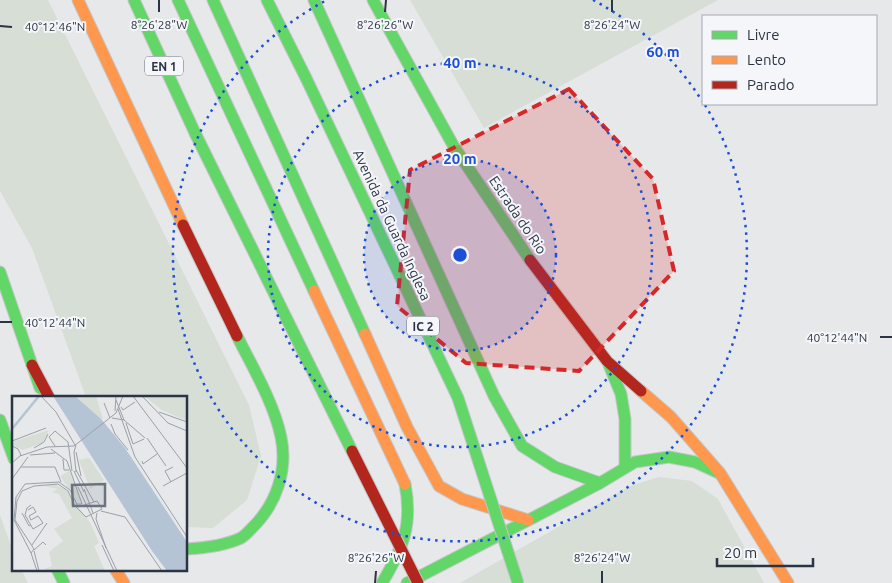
<svg xmlns="http://www.w3.org/2000/svg" width="892" height="583" font-family="Ubuntu,sans-serif">
<rect width="100%" height="100%" fill="#e6e8ea"/>
<g fill="#d6ded6">
<polygon points="0,0 48,0 249,405 261,456 247,500 213,528 186,527 186,397 86,397 32,248 0,191"/>
<polygon points="410,0 718,0 484,128"/>
<polygon points="659,477 692,481 718,499 764,583 460,583 630,486"/>
<polygon points="0,515 14,555 14,569 21,569 28,583 0,583"/>
</g>
<g fill="none" stroke-linecap="round" stroke-linejoin="round">
<g stroke="#c4c6c8" stroke-width="13">
<g id="fast">
<polyline points="134,0 195,133"/>
<polyline points="178,0 314,291"/>
<polyline points="213,0 365,334"/>
<polyline points="267,0 306,78"/>
<polyline points="314,0 494,396 522,446 555,467 600,483"/>
<polyline points="373,0 453,145 530,260"/>
<polyline points="0,272 40,388"/>
<polyline points="609,365 621,394 625,419 625,467"/>
<polyline points="0,420 14,459"/>
<path d="M186,549C205,548 224,546 241,538C246,535 249,531 253,527C276,504 288,471 281,437C274,403 252,366 237,336"/>
<polyline points="57,569 64,583"/>
<path d="M382,583C403,548 413,525 405,484"/>
<polyline points="407,583 600,483 635,462 669,457 695,462 719,473"/>
</g>
</g>
<g stroke="#c4c6c8" stroke-width="13">
<g id="slow">
<polyline points="78,0 183,225"/>
<polyline points="314,291 405,484"/>
<polyline points="365,334 407,427 439,486 462,499 528,520"/>
<polyline points="641,391 671,417 720,473 788,583"/>
<polyline points="115,569 124,583"/>
</g>
</g>
<g stroke="#c4c6c8" stroke-width="13">
<g id="jam">
<polyline points="183,225 237,336"/>
<polyline points="530,260 607,361 641,391"/>
<polyline points="32,365 49,397"/>
</g>
</g>
<use href="#fast" stroke="#63d668" stroke-width="11"/>
<use href="#slow" stroke="#ff974d" stroke-width="11"/>
<use href="#jam" stroke="#b3261e" stroke-width="11"/>
<g stroke="#c2c5c8" stroke-width="13" stroke-linecap="butt">
<g id="fast-bridge">
<polyline points="306,78 458,398 518,583"/>
<polyline points="195,133 352,451"/>
</g>
</g>
<g stroke="#c2c5c8" stroke-width="13" stroke-linecap="butt">
<polyline id="jam-bridge" points="352,451 418,583"/>
</g>
<use href="#fast-bridge" stroke="#63d668" stroke-width="11"/>
<use href="#jam-bridge" stroke="#b3261e" stroke-width="11"/>
</g>
<path fill="#d62828" fill-opacity="0.2" stroke="#d62828" stroke-width="4" stroke-dasharray="10 6" stroke-linejoin="round" d="M569,89L653,179L674,271L579,371L466,363L397,306L410,170Z"/>
<path fill="none" stroke="#2b3445" stroke-width="2" d="M159,12V0M385,12L386,0M612,12V0M0,26L12,27M0,322H12M880,337H892M375,583L376,571M602,583V571"/>
<circle cx="460" cy="255" r="96" fill="#1d4ed8" fill-opacity=".12"/>
<g fill="none" stroke="#1d4ed8" stroke-width="2.5" stroke-dasharray="2.5 5">
<circle cx="460" cy="255" r="96"/>
<circle cx="460" cy="255" r="192"/>
<path d="M593 0A287 287 0 0 1 702 101M705 105A287 287 0 1 1 327 0"/>
</g>
<g text-anchor="middle" dominant-baseline="central" stroke-width="4" stroke-linejoin="round" paint-order="stroke">
<g fill="#f4f6f9" stroke="#676e7b" stroke-width="1">
<rect x="145" y="56.5" width="38" height="19" rx="4"/>
<rect x="407" y="316.5" width="32" height="19" rx="4"/>
</g>
<g font-size="12" font-weight="bold" fill="#2b3445">
<text x="164" y="66">EN 1</text>
<text x="423" y="326">IC 2</text>
</g>
<g font-size="14" fill="#2b3445" stroke="#f4f6f9">
<text transform="translate(518 215) rotate(56)">Estrada do Rio</text>
<text transform="translate(392 225) rotate(65)">Avenida da Guarda Inglesa</text>
</g>
</g>
<g transform="translate(12 396)">
<rect width="175" height="175" fill="#e6e8ea"/>
<path d="M63,0H84L91,23H89ZM132,0H175V25L150,14ZM37,34L30,47L11,54L0,49V46ZM77,62L92,84L78,93L67,64ZM57,75L69,104L67,108L48,80ZM42,88L54,94L79,128L87,147L82,150L93,175H28L40,170L37,156L51,145L42,133L60,122L47,98L40,96L46,93L32,90Z" fill="#d6ded6"/>
<path d="M41,0H63L89,23L113,52L175,146V175H155L140,155Z" fill="#b4c4d5"/>
<path fill="none" stroke="#b4c4d5" stroke-width="2.5" d="M0,33L27,0"/>
<path fill="none" stroke="#9ba0a8" stroke-width="1" d="M29,0L44,16L63,49M121,0L175,72M130,0L156,27L175,35M104,4L112,24M92,7L98,22M109,11L111,14L123,6M106,13L123,61L175,141M103,15L104,0M147,16L175,26M100,22L112,24L133,42M114,27L121,48L132,43M99,28L103,38L116,54M135,42L154,70M0,45L34,32M0,50L6,53L9,59L0,67M43,50L37,41L43,35L56,46L60,75M22,52L32,46L36,38M39,53L55,65L70,108H65L62,102M64,56L69,80M18,59L43,57M8,60L35,51L62,50L104,17L111,0M51,63L52,74H57M130,65L131,68L145,58M9,71H43L49,86M64,74L82,106M62,75L72,96M64,76L62,56L64,49M0,83L16,61M47,86L58,94L66,111L85,105L90,113L74,121L63,110L56,95L46,88L22,90L10,95L5,105L3,124L22,153L19,157L2,124L4,101L13,88ZM159,86L153,75L161,71M151,90L175,77M66,91L105,175M72,93L81,117M16,114L21,111L24,116L17,120L19,124L26,120L31,127L21,133L13,119L15,112L19,109M89,115L113,121L150,175M10,117L17,130L19,129M85,117L84,123L94,152M20,149L35,127M90,149L102,175M22,154L31,146L34,149M22,155L27,175M19,157L25,175"/>
<path fill="#6c737f" fill-opacity="0.15" stroke="#6c737f" stroke-width="2.5" d="M93,88V110H61L60,89Z"/>
<rect width="175" height="175" fill="none" stroke="#2b3445" stroke-width="2.5"/>
</g>
<g font-size="12" text-anchor="middle" fill="#2b3445" stroke="#f4f6f9" stroke-width="4" stroke-linejoin="round" paint-order="stroke">
<text x="159" y="29">8°26'28"W</text>
<text x="385" y="29">8°26'26"W</text>
<text x="612" y="29">8°26'24"W</text>
<text x="55" y="31">40°12'46"N</text>
<text x="55" y="327">40°12'44"N</text>
<text x="837" y="342">40°12'44"N</text>
<text x="376" y="562">8°26'26"W</text>
<text x="602" y="562">8°26'24"W</text>
</g>
<circle cx="460" cy="255" r="8" fill="#1d4ed8" stroke="#f4f6f9" stroke-width="2.5"/>
<g font-size="15" text-anchor="middle" font-weight="bold" fill="#1d4ed8" stroke="#f4f6f9" stroke-width="4" stroke-linejoin="round" paint-order="stroke">
<text x="663" y="57">60 m</text>
<text x="460" y="68">40 m</text>
<text x="460" y="164">20 m</text>
</g>
<rect x="702" y="15" width="175" height="90" fill="#f4f6f9" stroke="#a4a8b1"/>
<rect x="712" y="31" width="25" height="8" fill="#63d668" stroke="#a4a8b1"/>
<text x="747" y="40" font-size="15" fill="#2b3445">Livre</text>
<rect x="712" y="56" width="25" height="8" fill="#ff974d" stroke="#a4a8b1"/>
<text x="747" y="65" font-size="15" fill="#2b3445">Lento</text>
<rect x="712" y="81" width="25" height="8" fill="#b3261e" stroke="#a4a8b1"/>
<text x="747" y="90" font-size="15" fill="#2b3445">Parado</text>
<path d="M717 558v8h96v-8" fill="none" stroke="#2b3445" stroke-width="2.5"/>
<text x="724" y="558" font-size="15" fill="#2b3445" stroke="#f4f6f9" stroke-width="4" paint-order="stroke">20 m</text>
</svg>
